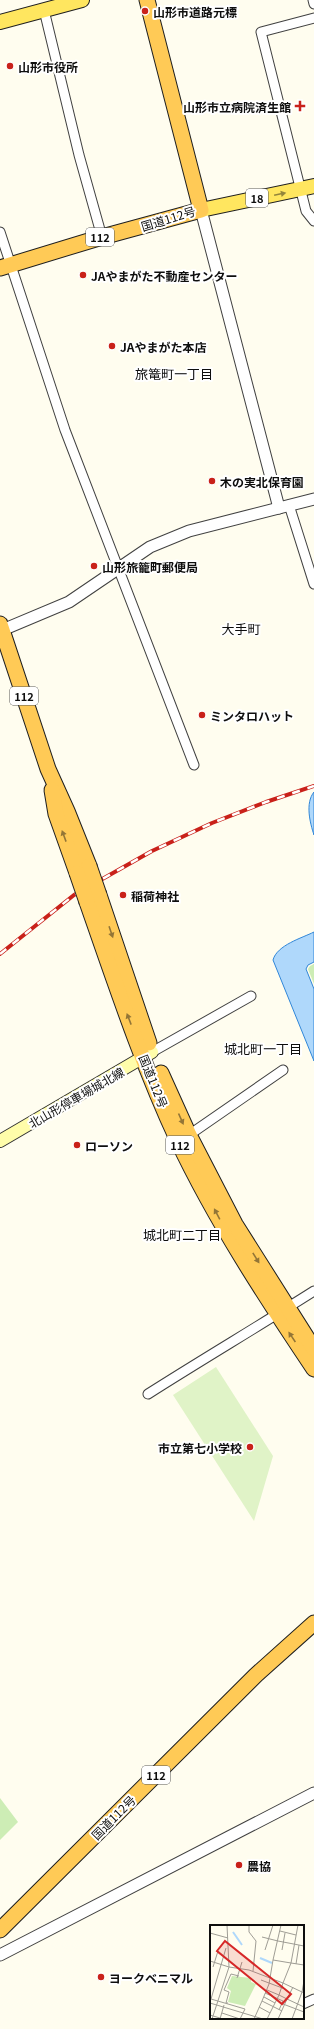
<svg xmlns="http://www.w3.org/2000/svg" width="314" height="2029" font-family="Georgia,'Noto Sans JP',serif">
<defs>
<pattern id="park-tufts" width="24" height="20" patternUnits="userSpaceOnUse"><rect width="24" height="20" fill="#cdedb5"/><path d="M3 7l-1-3M5 7V3M7 7l1-3M15 17l-1-3M17 17v-4M19 17l1-3" fill="none" stroke="#afca9a"/></pattern>
</defs>
<rect width="100%" height="100%" fill="#fffdef"/>
<polygon fill="#cdedb5" points="0,1798 18,1822 0,1840"/>
<polygon fill="url(#park-tufts)" points="314,964 314,984 308,969 310,966"/>
<polygon fill="#e0f3c7" points="216,1367 273,1456 254,1521 173,1395"/>
<g fill="#afd8fb" stroke="#3086d8">
<path d="M314,792V835C310,823 305,803 314,792Z"/>
<path d="M314,932V962L308,965L306,969L314,989V1061L273,960C277,945 302,938 314,932Z"/>
</g>
<g fill="none" stroke-linecap="round" stroke-linejoin="round">
<g stroke="#414141" stroke-width="11">
<g id="minor">
<polyline points="313,0 314,4"/>
<polyline points="44,10 79,155 102,237"/>
<polyline points="314,18 261,32 306,211 314,221"/>
<polyline points="0,232 65,430 194,765"/>
<polyline points="289,505 314,584"/>
<polyline points="152,1052 251,996"/>
<polyline points="189,1135 283,1070"/>
<path d="M148,1394C203,1359 259,1326 314,1291"/>
<polyline points="303,2004 314,1999"/>
</g>
</g>
<g stroke="#414141" stroke-width="13">
<g id="tertiary">
<polyline points="201,210 279,508"/>
<polyline points="0,631 69,602 150,547 189,531 314,499"/>
<polyline points="0,1955 314,1793"/>
</g>
</g>
<g stroke="#303030" stroke-width="14">
<polyline id="secondary" points="0,1141 152,1052"/>
</g>
<g stroke="#1f1f1f" stroke-width="16">
<g id="primary">
<polyline points="0,22 82,0"/>
<polyline points="201,210 314,186"/>
</g>
</g>
<g stroke="#1f1f1f" stroke-width="17">
<g id="trunk">
<polyline points="0,268 102,237 201,210 147,0"/>
<polyline points="0,624 48,769 67,811 89,866"/>
<polyline points="52,790 56,814 77,873"/>
<polyline points="99,895 149,1043"/>
<path d="M87,902C115,982 142,1064 178,1141C216,1221 265,1296 314,1369"/>
<polyline points="161,1073 189,1135 235,1224 314,1349"/>
<polyline points="0,1930 256,1675 314,1623"/>
</g>
</g>
<use href="#minor" stroke="#fff" stroke-width="9"/>
<use href="#tertiary" stroke="#fff" stroke-width="11"/>
<use href="#secondary" stroke="#fffdaa" stroke-width="12"/>
<use href="#primary" stroke="#ffe65f" stroke-width="14"/>
<use href="#trunk" stroke="#ffca56" stroke-width="15"/>
<g stroke="#c9211a" stroke-width="4">
<polyline id="rail" points="0,954 74,895 152,851 212,823 266,802 314,786"/>
</g>
<use href="#rail" stroke="#fff" stroke-width="2.5" stroke-dasharray="8" stroke-linecap="butt"/>
<g stroke="#1f1f1f" stroke-width="17" stroke-linecap="butt">
<g id="trunk-bridge">
<polyline points="89,866 99,895"/>
<polyline points="77,873 87,902"/>
</g>
</g>
<use href="#trunk-bridge" stroke="#ffca56" stroke-width="15"/>
</g>
<defs><path id="oneway-solid" d="M-6-.8H1V-3.2L6.5 0L1 3.2V.8H-6Z"/></defs>
<use fill="#93853b" href="#oneway-solid" transform="translate(280 194) rotate(-12)"/>
<g fill="#937536">
<use href="#oneway-solid" transform="translate(64 836) rotate(-110)"/>
<use href="#oneway-solid" transform="translate(111 932) rotate(71)"/>
<use href="#oneway-solid" transform="translate(129 1019) rotate(-111)"/>
<use href="#oneway-solid" transform="translate(181 1119) rotate(66)"/>
<use href="#oneway-solid" transform="translate(217 1214) rotate(-118)"/>
<use href="#oneway-solid" transform="translate(256 1258) rotate(58)"/>
<use href="#oneway-solid" transform="translate(292 1337) rotate(-124)"/>
</g>
<g fill="#c9211a" stroke="#fff" stroke-width="1.5">
<circle cx="145" cy="11" r="4"/>
<circle cx="10" cy="66" r="4"/>
<path d="M298 100h4v4h4v4h-4v4h-4v-4h-4v-4h4z"/>
<circle cx="83" cy="275" r="4"/>
<circle cx="112" cy="346" r="4"/>
<circle cx="212" cy="481" r="4"/>
<circle cx="94" cy="566" r="4"/>
<circle cx="202" cy="715" r="4"/>
<circle cx="123" cy="895" r="4"/>
<circle cx="77" cy="1145" r="4"/>
<circle cx="250" cy="1447" r="4"/>
<circle cx="239" cy="1865" r="4"/>
<circle cx="101" cy="1977" r="4"/>
</g>
<g text-anchor="middle" dominant-baseline="central" stroke-width="4" stroke-linejoin="round" paint-order="stroke">
<g fill="#fff" stroke="#565656" stroke-width="1">
<rect x="246" y="189" width="22" height="18" rx="3"/>
<rect x="86" y="228" width="28" height="18" rx="3"/>
<rect x="10" y="687" width="28" height="18" rx="3"/>
<rect x="166" y="1136" width="28" height="18" rx="3"/>
<rect x="142" y="1766" width="28" height="18" rx="3"/>
</g>
<g font-size="11" font-weight="bold" fill="#0e0e0e">
<text x="257" y="198">18</text>
<text x="100" y="237">112</text>
<text x="24" y="696">112</text>
<text x="180" y="1145">112</text>
<text x="156" y="1775">112</text>
</g>
<g font-size="12" font-weight="bold" fill="#0e0e0e" stroke="#fff" text-anchor="start">
<text x="153" y="11">山形市道路元標</text>
<text x="18" y="66">山形市役所</text>
<text x="291" y="106" text-anchor="end">山形市立病院済生館</text>
<text x="91" y="275">JAやまがた不動産センター</text>
<text x="120" y="346">JAやまがた本店</text>
<text x="220" y="481">木の実北保育園</text>
<text x="102" y="566">山形旅籠町郵便局</text>
<text x="210" y="715">ミンタロハット</text>
<text x="131" y="895">稲荷神社</text>
<text x="85" y="1145">ローソン</text>
<text x="242" y="1447" text-anchor="end">市立第七小学校</text>
<text x="247" y="1865">農協</text>
<text x="109" y="1977">ヨークベニマル</text>
</g>
<g font-size="12" fill="#0e0e0e" stroke="#fff">
<text transform="translate(168 218) rotate(-17)">国道112号</text>
<text transform="translate(154 1081) rotate(68)">国道112号</text>
<text transform="translate(76 1097) rotate(-30)">北山形停車場城北線</text>
<text transform="translate(113 1817) rotate(-45)">国道112号</text>
</g>
<g font-size="13" fill="#0e0e0e" stroke="#fff">
<text x="174" y="373">旅篭町一丁目</text>
<text x="241" y="628">大手町</text>
<text x="263" y="1048">城北町一丁目</text>
<text x="182" y="1234">城北町二丁目</text>
</g>
</g>
<g transform="translate(210 1925)">
<rect width="94" height="94" fill="#fffdef"/>
<path d="M22,51L41,53V57L46,59L35,81L18,77L21,66L17,63Z" fill="#cdedb5"/>
<path fill="none" stroke="#afd8fb" stroke-width="2" d="M23,7L32,20M50,33L62,38"/>
<path fill="none" stroke="#9f9d95" stroke-width="1" d="M17,0L19,42M39,0V7L46,16M71,0L63,35L81,38L73,58L92,67L94,56M88,0L81,38L94,40M70,6L86,10M0,8L18,13M52,12L68,16M68,16L94,21M16,23L1,74L35,84L30,94M55,25L63,0M72,25L75,8M63,35L59,59L52,76L72,86M0,36L19,42M86,39L89,20M3,42L8,26M19,42L39,45L73,58L69,70L77,74L68,94M43,46L46,16M27,53L32,37M51,55L75,64M57,65L69,70M55,68L73,76L69,85M54,72L65,78M77,74L94,82M77,74L83,62M0,78L53,94M18,78H16L19,67L14,65L21,49L29,51M73,79L94,87M49,82L60,88M12,88L30,94M0,90L13,94M2,94L19,42M10,94L14,80M44,94L52,76M57,94L69,70M82,94L92,67L94,68"/>
<path fill="#d62828" fill-opacity="0.15" stroke="#d62828" stroke-width="2" d="M15,16L81,69L72,79L7,26Z"/>
<rect width="94" height="94" fill="none" stroke="#0e0e0e" stroke-width="2"/>
</g>
</svg>
